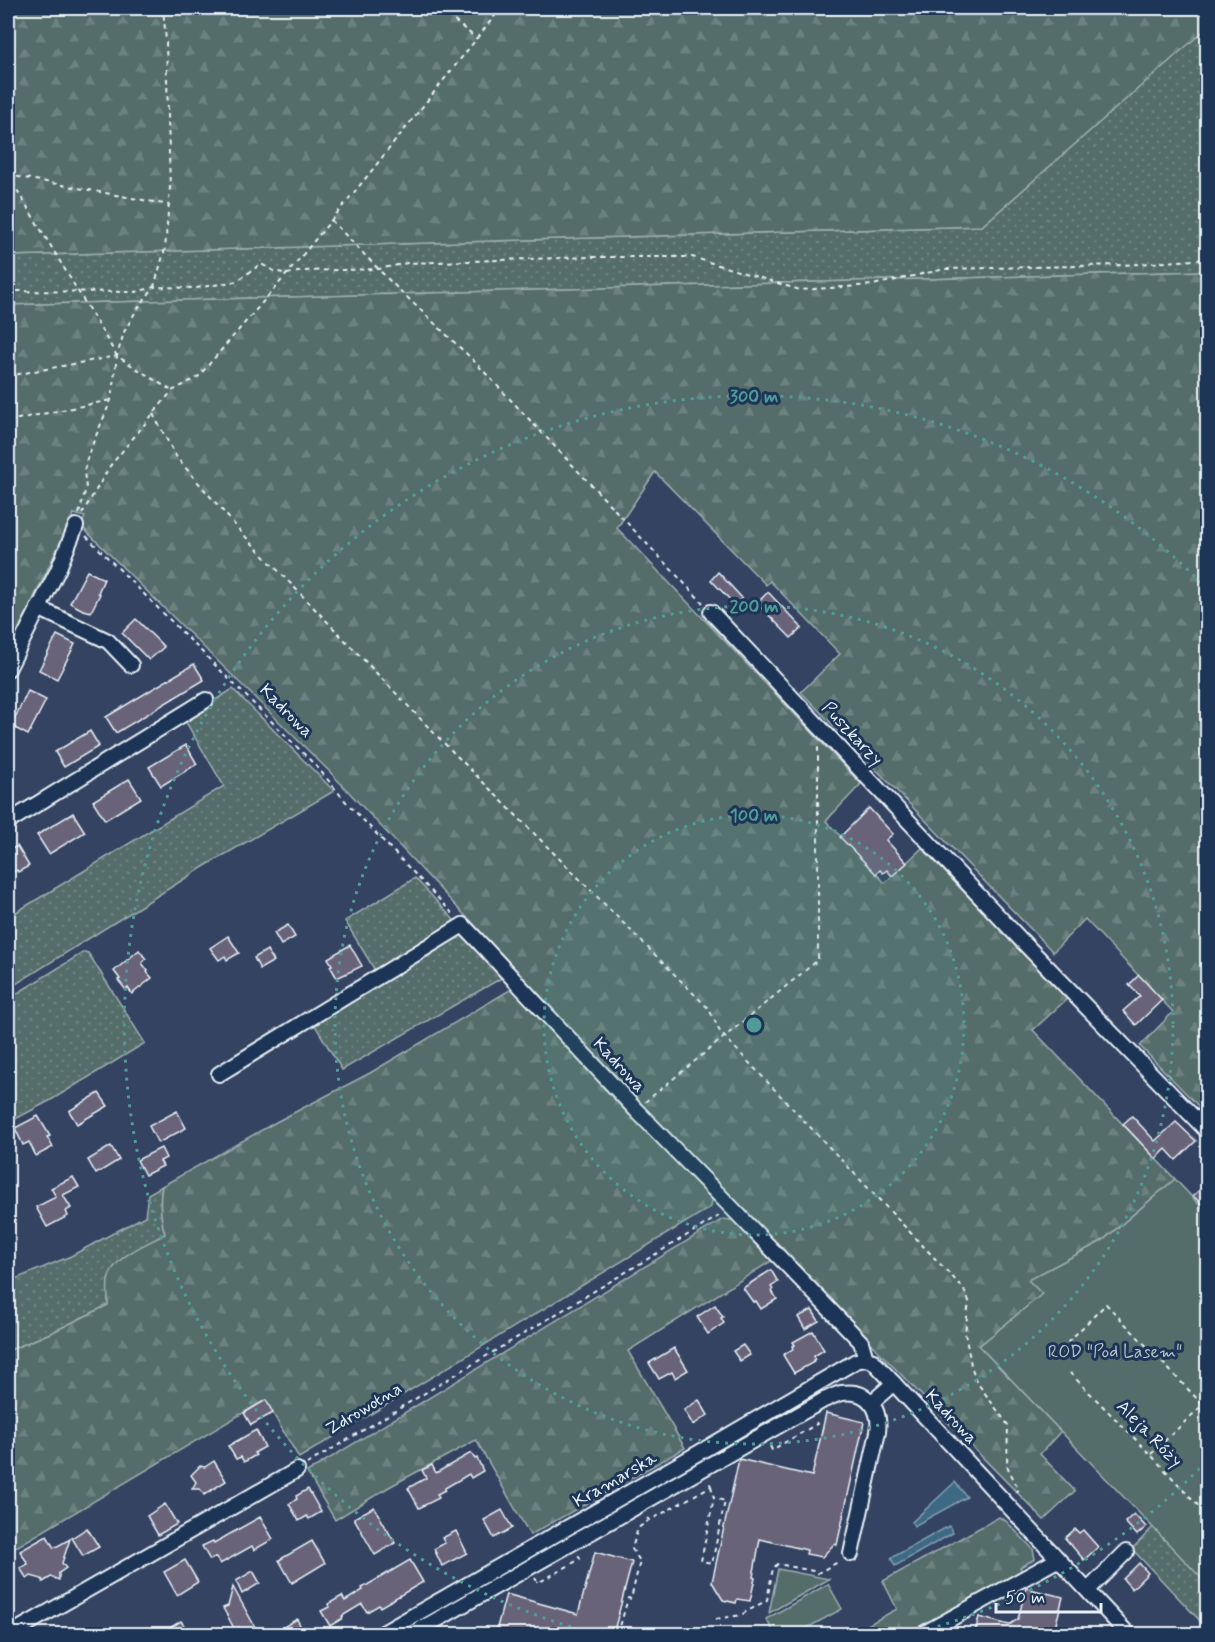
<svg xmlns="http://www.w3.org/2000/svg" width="1215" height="1642" font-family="Mynerve,sans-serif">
<defs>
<pattern id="grass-dots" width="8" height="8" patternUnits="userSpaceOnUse" patternTransform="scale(1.5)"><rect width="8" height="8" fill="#556d6a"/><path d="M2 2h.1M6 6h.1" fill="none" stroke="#6d8280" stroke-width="1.8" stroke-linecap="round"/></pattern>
<pattern id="forest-firs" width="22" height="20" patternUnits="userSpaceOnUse" patternTransform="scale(1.5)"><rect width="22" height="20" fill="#556d6a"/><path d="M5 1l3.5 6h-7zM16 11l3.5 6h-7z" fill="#6d8280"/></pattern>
</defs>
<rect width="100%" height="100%" fill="#344361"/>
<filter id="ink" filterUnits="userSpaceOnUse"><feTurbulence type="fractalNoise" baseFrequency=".0167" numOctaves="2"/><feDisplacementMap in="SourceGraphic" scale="12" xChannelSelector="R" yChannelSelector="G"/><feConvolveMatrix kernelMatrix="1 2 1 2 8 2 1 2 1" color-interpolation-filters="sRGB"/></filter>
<g filter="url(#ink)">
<g fill="url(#grass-dots)" stroke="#9eafb1" stroke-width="1.5">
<polygon points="1207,27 1207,271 8,305 8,256 982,226"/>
<polygon points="233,689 334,791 205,866 8,989 8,917 224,786 184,719"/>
<polygon points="415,878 454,920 454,926 376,972 345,921"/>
<polygon points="463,931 505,976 342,1070 313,1022"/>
<polygon points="84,952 88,953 92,959 145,1043 51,1100 8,1123 8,999"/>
<path d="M162,1186C159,1203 160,1217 165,1234L124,1257L108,1280V1305L55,1331L8,1351V1282L71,1256L145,1216L148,1194Z"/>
<polygon points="1153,1527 1207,1584 1207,1628 1132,1549"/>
</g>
<g fill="url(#forest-firs)" stroke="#9eafb1" stroke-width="1.5">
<polygon points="8,8 1207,8 1208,27 982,226 8,256"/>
<polygon points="1207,271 1207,1115 1140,1046 1173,1012 1085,919 1053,952 801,692 840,654 770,581 766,585 655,472 617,528 861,784 826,821 885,883 922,848 1067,999 1033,1030 1175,1179 1102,1241 1029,1280 1043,1294 979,1346 1061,1431 1040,1454 1075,1491 1044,1520 869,1342 865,1344 524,982 471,922 329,771 81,526 85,517 74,514 8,652 8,305"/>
<path d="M515,987L713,1194L711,1207L299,1458L265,1400L8,1552V1351L55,1331L108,1305C108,1297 107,1288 108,1281C112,1256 146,1245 165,1234C160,1217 159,1203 162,1186L276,1122L370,1073Z"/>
<polygon points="723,1219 739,1221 776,1258 628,1351 685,1448 530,1535 476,1440 389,1487 335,1520 307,1472"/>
<polygon points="999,1517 1006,1521 1033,1549 1035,1559 1020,1567 1023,1572 909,1634 851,1634 897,1609 883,1581"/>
</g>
<g fill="#556d6a" stroke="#9eafb1" stroke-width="1.5">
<polygon points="1175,1179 1207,1213 1207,1584 979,1346 1042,1294 1028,1280 1102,1241"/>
<polygon points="778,1569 829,1579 769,1613"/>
<polygon points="828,1584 842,1609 796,1634 775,1634 766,1619"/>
</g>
<g fill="#3e6985" stroke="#829fb3" stroke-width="1.5">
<polygon points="955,1482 967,1497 914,1526 912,1522"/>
<polygon points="949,1526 953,1533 895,1566 891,1558"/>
</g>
<g fill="#696479" stroke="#e8f1f8" stroke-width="1.5">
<polygon points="87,571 104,579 98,593 100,594 91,612 83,610 70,603"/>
<polygon points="718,572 742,598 735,605 711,580"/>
<polygon points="768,592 802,628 791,638 757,603"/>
<polygon points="136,619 164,647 149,660 122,633"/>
<polygon points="57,635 75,644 57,679 39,670"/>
<polygon points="194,664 204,680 116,733 106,717"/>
<polygon points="28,691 46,700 28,735 11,726"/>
<polygon points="90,731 99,746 64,767 55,752"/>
<polygon points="186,745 197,764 161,786 149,767"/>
<polygon points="129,779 141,798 105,820 93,801"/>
<polygon points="869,808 893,834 886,840 907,863 892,876 887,870 883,873 880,870 876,874 840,837"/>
<polygon points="73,813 85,832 49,854 37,835"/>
<polygon points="17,846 29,866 18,872 17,870 8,876 8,851"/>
<polygon points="288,925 295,937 281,945 274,933"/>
<polygon points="228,936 239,953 227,960 225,956 219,960 210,948"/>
<polygon points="350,945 362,966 337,978 330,966 332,965 328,958"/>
<polygon points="139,950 146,959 142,963 148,971 147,972 152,978 132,994 128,988 126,990 118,980 120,979 114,971"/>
<polygon points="267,950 274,961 260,969 254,958"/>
<polygon points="1139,975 1162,1000 1136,1025 1123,1011 1140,996 1129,985"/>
<polygon points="99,1093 108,1106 77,1124 69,1111"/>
<polygon points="177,1111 186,1128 158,1143 149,1126"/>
<polygon points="38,1116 50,1136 47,1137 53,1147 36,1156 29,1142 23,1145 15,1128"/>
<polygon points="1132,1116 1155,1141 1176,1122 1196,1141 1176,1160 1166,1149 1156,1159 1123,1124"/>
<polygon points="111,1146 119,1160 96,1174 88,1160"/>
<polygon points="161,1148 166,1158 160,1161 163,1166 145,1175 137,1160"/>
<polygon points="73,1177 79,1187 63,1195 71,1208 66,1211 68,1216 47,1227 36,1207 56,1197 51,1188"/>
<polygon points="1208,1182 1208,1210 1193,1196"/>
<polygon points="771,1270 778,1282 771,1287 773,1290 772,1291 777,1299 761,1309 756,1301 753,1302 743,1288"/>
<polygon points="715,1305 723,1317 721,1318 724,1323 708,1334 697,1317"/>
<polygon points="812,1310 819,1321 805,1329 798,1317"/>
<polygon points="813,1331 824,1350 814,1356 815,1359 813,1360 814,1362 794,1373 783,1355 793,1349 792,1346 795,1345 793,1342"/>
<polygon points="743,1345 750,1355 740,1361 733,1351"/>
<polygon points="674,1348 688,1370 675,1378 672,1372 659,1379 649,1363"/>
<polygon points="266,1400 273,1413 251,1425 244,1413"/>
<polygon points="699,1400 708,1415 693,1425 684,1410"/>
<polygon points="826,1413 864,1422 837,1545 834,1544 822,1557 806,1554 807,1550 760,1539 753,1577 755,1578 750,1601 737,1599 736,1603 723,1600 712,1582 739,1459 812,1476"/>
<polygon points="256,1430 265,1447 254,1453 256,1455 244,1462 241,1457 236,1459 228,1446"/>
<polygon points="471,1453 475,1459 477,1458 483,1471 471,1478 469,1474 445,1488 445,1490 437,1494 439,1498 419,1508 408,1488 426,1478 422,1470 432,1465 436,1473"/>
<polygon points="214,1461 226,1481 204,1495 200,1489 192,1489 196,1482 191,1475 200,1466 205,1467"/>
<polygon points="308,1489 321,1512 309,1519 307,1516 299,1521 289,1504 297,1499 296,1496"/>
<polygon points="165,1504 177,1524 158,1535 147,1516"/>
<polygon points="374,1507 395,1543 375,1555 354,1518"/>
<polygon points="502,1510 512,1528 494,1538 484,1520"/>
<polygon points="1134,1514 1146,1527 1137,1535 1125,1522"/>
<polygon points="260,1517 273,1539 254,1550 252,1546 220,1564 216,1557 210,1560 202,1546 213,1541 214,1543"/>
<polygon points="87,1528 99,1547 83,1556 72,1538"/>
<polygon points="1075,1529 1079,1533 1083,1530 1098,1547 1084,1560 1065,1538"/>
<polygon points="456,1531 467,1553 442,1566 434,1549 445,1543 442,1538"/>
<polygon points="47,1536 54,1548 70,1539 62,1563 66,1568 59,1573 59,1580 51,1577 43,1582 42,1579 31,1576 27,1579 20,1568 28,1564 20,1551"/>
<polygon points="312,1541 325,1563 292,1583 279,1560"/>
<polygon points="595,1552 632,1562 613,1635 495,1635 506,1594 578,1614"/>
<polygon points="185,1560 198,1582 177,1595 164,1572"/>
<polygon points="410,1560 423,1582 380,1607 379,1605 367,1612 362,1604 342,1616 343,1618 330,1626 321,1611 329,1607 328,1604 342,1596 345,1601 363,1590 362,1588"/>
<polygon points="1139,1563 1148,1573 1132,1589 1123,1579"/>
<polygon points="253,1571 260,1583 242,1594 236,1581"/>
<polygon points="233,1587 255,1627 243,1634 239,1627 235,1630 223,1608 228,1606"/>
<polygon points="1026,1588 1063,1597 1053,1635 1042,1635 1031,1632 1031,1635 974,1635 979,1617 1009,1625 1018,1619"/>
<polygon points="297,1619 305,1635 270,1635"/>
<polygon points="181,1621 190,1635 158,1635"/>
</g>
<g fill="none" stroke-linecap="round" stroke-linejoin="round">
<g stroke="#e8f1f8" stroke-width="18">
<g id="minor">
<polyline points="38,608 108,641 131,665"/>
<polyline points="711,612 1021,940 1208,1132"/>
<polyline points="8,669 58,570 76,526"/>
<polyline points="8,822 206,700"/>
<polyline points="219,1074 463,925 636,1110 732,1208 861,1342 866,1359"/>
<polyline points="866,1359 873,1361 1128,1634"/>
<polyline points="871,1403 894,1383"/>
<polyline points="1088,1590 1126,1552"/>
<polyline points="10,1634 297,1470"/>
<polyline points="381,1634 700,1452 856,1361 866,1359"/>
<path d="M412,1634L824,1400C830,1398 836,1394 842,1393C868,1389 881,1409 878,1432L851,1554"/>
<polyline points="923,1634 1057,1560"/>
</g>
</g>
<g stroke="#e8f1f8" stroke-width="2" stroke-dasharray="4.5 4.5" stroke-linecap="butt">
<polyline points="442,8 446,14 477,39"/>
<polyline points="446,14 450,8"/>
<polyline points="8,175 117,356 172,391"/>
<polyline points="8,175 170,205"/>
<polyline points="331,220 391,282 472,359 703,603"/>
<polyline points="8,291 136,292 154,287 197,288 237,281 261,264 274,271 287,274 303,271 379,269 407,263 591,257 692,257 800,290 873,285 945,269 1123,265 1208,259"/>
<polyline points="8,376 117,356"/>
<polyline points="153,414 177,458 241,532 436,735 709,1009 720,1032 963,1288 969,1301 965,1333 971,1365 976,1381 1008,1425 1007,1466 1019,1490 1015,1492"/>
<polyline points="8,421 111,400"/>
<polyline points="79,514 86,488 84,471 88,455 111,400 117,356 124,332 136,311 154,287 165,249 170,189 166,41 163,8"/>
<polyline points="82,514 110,466 153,414 172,391 198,377 287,274 365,179 501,8"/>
<polyline points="86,536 318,768 347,803 454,915"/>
<polyline points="645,1102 818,960 818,745"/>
<polyline points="1055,1355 1106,1304 1208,1410"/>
<polyline points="1070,1373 1150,1454 1208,1516"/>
<polyline points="770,1446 772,1450 817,1424 815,1420"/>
<polyline points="1151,1454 1208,1400"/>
<polyline points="307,1464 719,1216"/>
<polyline points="711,1486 714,1498 701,1561 712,1563 725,1501 714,1498"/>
<polyline points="647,1518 649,1520 656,1517 711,1486 708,1480"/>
<polyline points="535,1578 538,1583 580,1559 578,1554"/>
<polyline points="716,1619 741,1615 767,1600 773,1568 778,1564 813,1571 816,1574 840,1561"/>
<polyline points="475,1632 486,1634"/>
<polyline points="618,1634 628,1598 631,1599 640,1561 632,1549 638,1528 648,1521"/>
</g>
<use href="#minor" stroke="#1d3557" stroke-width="14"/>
</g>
</g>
<circle cx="754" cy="1025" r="210" fill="#509b97" fill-opacity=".12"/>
<g fill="none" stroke="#509b97" stroke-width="3" stroke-dasharray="3 6">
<circle cx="754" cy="1025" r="210"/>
<circle cx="754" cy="1025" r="419"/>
<path d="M1206 1462A629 629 0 0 1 911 1634M597 1634A629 629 0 1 1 1206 588"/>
</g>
<g text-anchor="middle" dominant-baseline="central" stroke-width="6" stroke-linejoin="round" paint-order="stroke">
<g font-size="18" fill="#e8f1f8" stroke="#1d3557">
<text transform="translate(286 711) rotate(45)">Kadrowa</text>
<text transform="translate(852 734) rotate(47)">Puszkarzy</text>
<text transform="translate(619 1065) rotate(47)">Kadrowa</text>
<text transform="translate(364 1409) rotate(-31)">Zdrowotna</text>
<text transform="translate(951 1417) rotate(47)">Kadrowa</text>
<text transform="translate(1149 1434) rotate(46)">Aleja Róży</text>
<text transform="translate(615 1480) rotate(-30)">Kramarska</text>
</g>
<g font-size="18" fill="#b5c3c6" stroke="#1d3557">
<text x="1115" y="1352">ROD "Pod Lasem"</text>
</g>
</g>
<circle cx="754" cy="1025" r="9" fill="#509b97" stroke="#1d3557" stroke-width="3"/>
<g font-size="18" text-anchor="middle" font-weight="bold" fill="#509b97" stroke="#1d3557" stroke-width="6" stroke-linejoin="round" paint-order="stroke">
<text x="754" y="402">300 m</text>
<text x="754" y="612">200 m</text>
<text x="754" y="821">100 m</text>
</g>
<rect width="1215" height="1642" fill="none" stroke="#1d3557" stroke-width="30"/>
<rect x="15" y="15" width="1185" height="1612" fill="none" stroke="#e8f1f8" stroke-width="2" filter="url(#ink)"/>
<path d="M996 1603v9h105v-9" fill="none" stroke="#e8f1f8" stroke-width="3"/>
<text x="1005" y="1603" font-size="18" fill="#e8f1f8" stroke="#1d3557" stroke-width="4.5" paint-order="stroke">50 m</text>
</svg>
